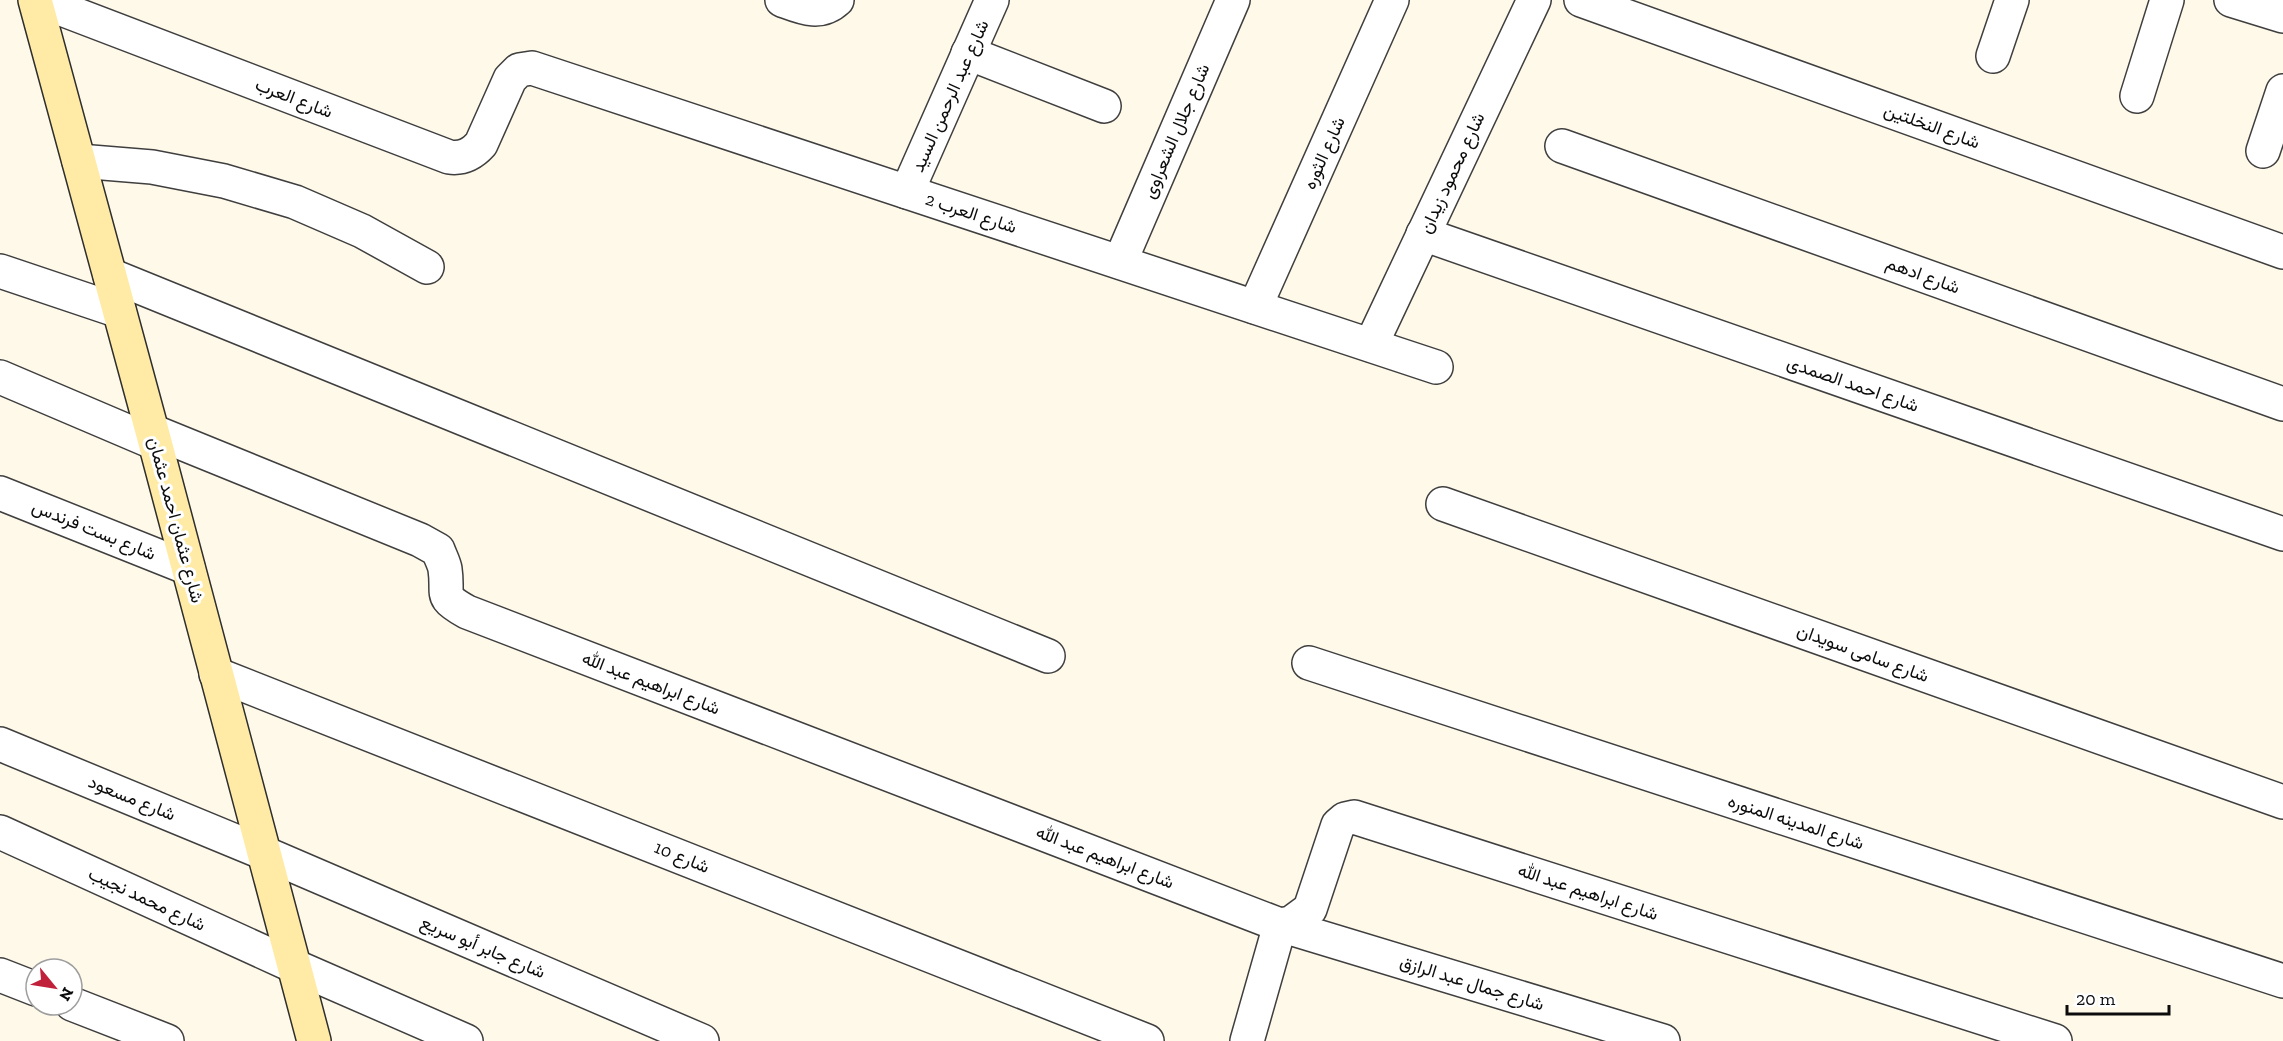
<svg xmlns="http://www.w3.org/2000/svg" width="2283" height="1041" font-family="'Zilla Slab',Vazirmatn,serif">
<rect width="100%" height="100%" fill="#fff9ea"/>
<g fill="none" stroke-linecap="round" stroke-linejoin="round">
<g stroke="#3f3f3f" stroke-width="36">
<g id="street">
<path d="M38,0L449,157C463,159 472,154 481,144L510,79L519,70L532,68L1436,367"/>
<path d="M782,0C801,7 820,16 837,0"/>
<polyline points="1581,0 2283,252"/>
<polyline points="2231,0 2283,16"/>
<polyline points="968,53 1104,106"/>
<polyline points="1993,56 2012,0"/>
<polyline points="2137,96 2167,0"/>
<polyline points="1562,146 2283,404"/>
<polyline points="2263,151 2283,91"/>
<polyline points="79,161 152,167 224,181 295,202 362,231 427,267"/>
<polyline points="907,192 992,0"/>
<polyline points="1423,234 2283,534"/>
<polyline points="1120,262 1233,0"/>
<polyline points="0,271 119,311"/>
<polyline points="110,275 1048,656"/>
<polyline points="1255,307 1392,0"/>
<polyline points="1371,345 1534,0"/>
<polyline points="0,377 155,443"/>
<path d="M152,431L420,540L438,550C440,556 444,563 445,569C449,596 438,596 467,612L1280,925L1663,1041"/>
<polyline points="0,493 188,568"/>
<polyline points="1443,504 2283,802"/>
<polyline points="1309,663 2283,981"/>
<polyline points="216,674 1147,1041"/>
<polyline points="0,744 264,853 702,1041"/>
<polyline points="0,832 294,966 466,1041"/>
<polyline points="1280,925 1291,923 1310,909 1338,825 1345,819 1354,817 2055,1041"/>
<polyline points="0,975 36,989"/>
<polyline points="72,1004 167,1041"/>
<polyline points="1247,1041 1280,925"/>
</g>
</g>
<g stroke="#2e2e2e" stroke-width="36">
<polyline id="secondary" points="35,0 152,431 314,1041"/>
</g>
<use href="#street" stroke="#fff" stroke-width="33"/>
<use href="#secondary" stroke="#ffeba5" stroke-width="33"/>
</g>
<g text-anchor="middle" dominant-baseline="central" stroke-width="6" stroke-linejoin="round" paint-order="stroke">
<g font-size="18" fill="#0c0c0c" stroke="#fff">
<text transform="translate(950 96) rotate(-66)">شارع عبد الرحمن السيد</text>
<text transform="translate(294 98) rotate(21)">شارع العرب</text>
<text transform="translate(1932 126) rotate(20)">شارع النخلتين</text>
<text transform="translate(1176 131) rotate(-67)">شارع جلال الشعراوى</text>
<text transform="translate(1324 153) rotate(-66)">شارع الثوره</text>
<text transform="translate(1452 173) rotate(-65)">شارع محمود زيدان</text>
<text transform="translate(971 213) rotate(18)">شارع العرب 2</text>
<text transform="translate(1923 275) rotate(20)">شارع ادهم</text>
<text transform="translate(1853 384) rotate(19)">شارع احمد الصمدى</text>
<text transform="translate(176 520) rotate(75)">شارع عثمان احمد عثمان</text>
<text transform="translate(94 530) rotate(22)">شارع بست فرندس</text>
<text transform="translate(1863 653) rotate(20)">شارع سامى سويدان</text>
<text transform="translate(651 683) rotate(21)">شارع ابراهيم عبد الله</text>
<text transform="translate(132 798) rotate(22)">شارع مسعود</text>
<text transform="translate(1796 822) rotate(18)">شارع المدينه المنوره</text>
<text transform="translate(682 857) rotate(22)">شارع 10</text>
<text transform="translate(1105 857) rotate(21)">شارع ابراهيم عبد الله</text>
<text transform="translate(1588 892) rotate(18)">شارع ابراهيم عبد الله</text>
<text transform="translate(147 899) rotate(25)">شارع محمد نجيب</text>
<text transform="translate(483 947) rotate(23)">شارع جابر أبو سريع</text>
<text transform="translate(1472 983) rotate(17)">شارع جمال عبد الرازق</text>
</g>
</g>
<g transform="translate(54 987) rotate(120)"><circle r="28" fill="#ffffff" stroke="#9e9e9e" stroke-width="1.5"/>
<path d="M0-4.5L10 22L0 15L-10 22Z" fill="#c02039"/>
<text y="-9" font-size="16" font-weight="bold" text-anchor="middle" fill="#0c0c0c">N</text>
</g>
<path d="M2067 1005v9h102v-9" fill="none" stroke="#0c0c0c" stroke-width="3"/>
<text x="2076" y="1005" font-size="18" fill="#0c0c0c" stroke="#ffffff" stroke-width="4.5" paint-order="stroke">20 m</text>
</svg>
